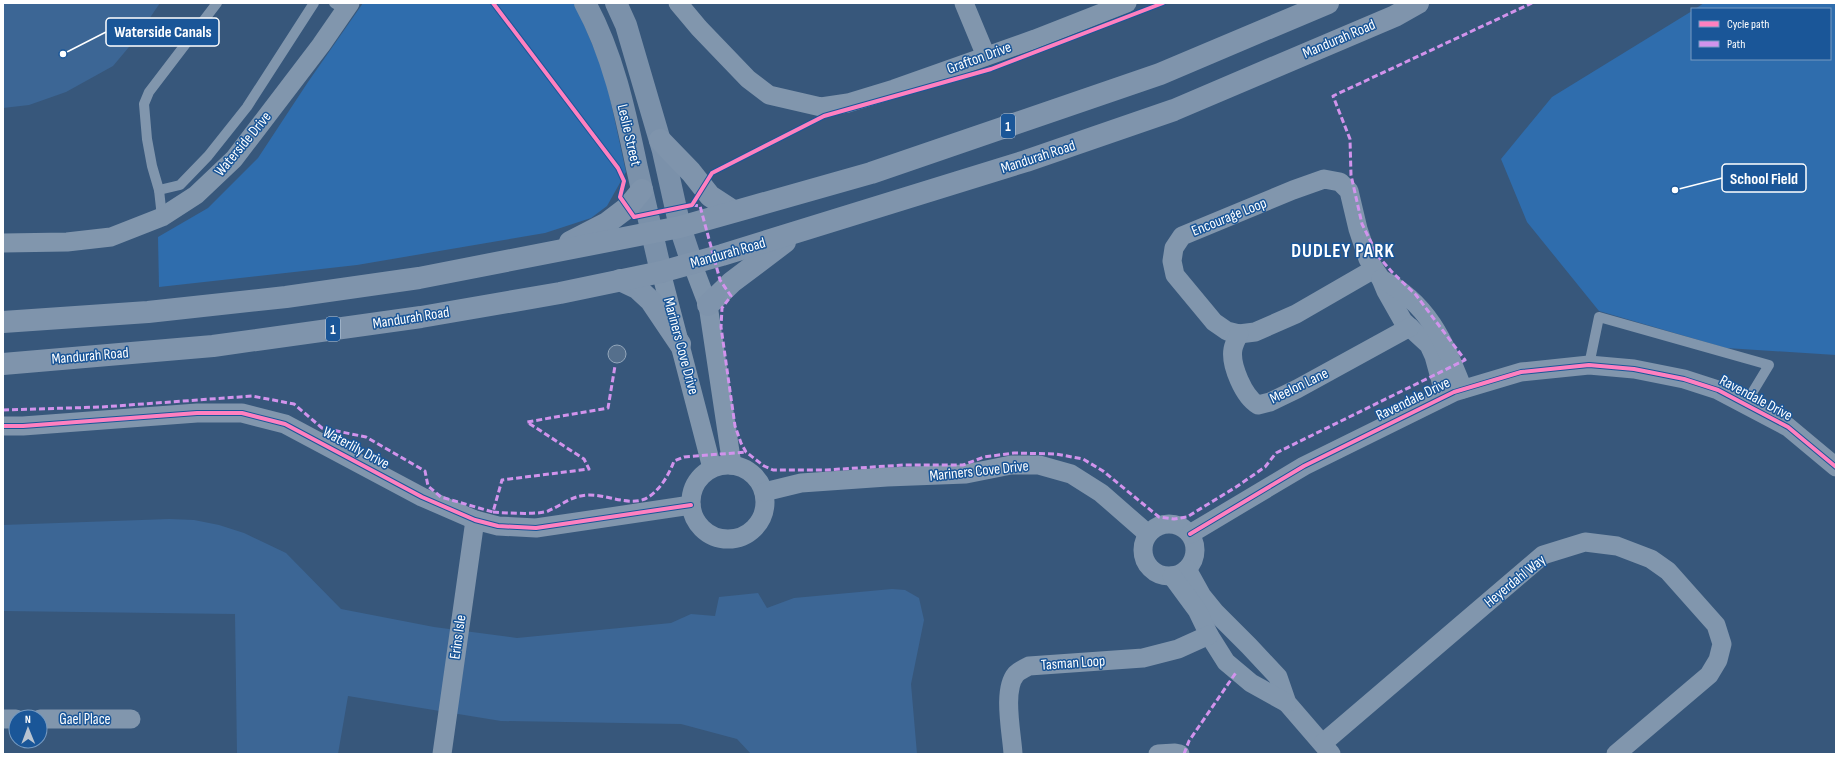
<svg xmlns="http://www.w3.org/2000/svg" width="1839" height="757" font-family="'Sofia Sans Condensed',sans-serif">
<rect width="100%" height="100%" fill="#37577b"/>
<g fill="#2f6dad">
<polygon points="363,3 575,3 605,75 626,172 607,206 591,218 545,233 357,265 159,287 158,237 208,208 258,158 308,82"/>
<polygon points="1704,3 1836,3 1836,355 1726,348 1599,311 1527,222 1501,159 1552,97 1692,11 1692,59 1830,59 1830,9 1695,9"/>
</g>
<g fill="#3c6695">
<polygon points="3,3 160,3 134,41 113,66 66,92 29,105 3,108"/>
<polygon points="169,519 194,520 219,525 244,533 286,553 341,609 434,627 517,638 671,623 691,614 715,616 719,597 758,593 767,608 794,598 892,589 905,590 919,598 924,620 911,684 917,754 751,754 737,739 681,724 501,721 348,696 338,754 237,754 235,614 3,611 3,525"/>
</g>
<circle fill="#556f8c" stroke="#94a7bb" cx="617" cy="354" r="9"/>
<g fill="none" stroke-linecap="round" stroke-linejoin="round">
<g stroke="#8196ad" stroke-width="10">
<polyline points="334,3 345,10"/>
<polyline points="159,190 180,185 208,156 247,107 314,3"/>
<polyline points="162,217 159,190 152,166 147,139 144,104 149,92 217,3"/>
<polyline points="1589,365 1599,317 1769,365 1746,403"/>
</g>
<g stroke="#8196ad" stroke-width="19">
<polyline points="678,3 699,28 748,79 769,95 821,107 848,103 894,89 1035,39 1127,3"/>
<polyline points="964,3 986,56"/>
<polyline points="3,243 67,242 111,237 162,217 196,195 234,159 321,45 350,3"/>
<polyline points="692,263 708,305 732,465"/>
<polyline points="1374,269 1296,314 1255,332 1239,334 1227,331 1214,322 1175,275 1172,261 1174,248 1182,236 1293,190 1324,179 1340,182 1349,191 1358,229 1368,259 1381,279 1386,291 1403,321 1429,345 1434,356 1445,396"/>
<polyline points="661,272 712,468"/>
<path d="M1381,279C1429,303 1444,342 1463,389"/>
<path d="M1239,334C1237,338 1234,344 1233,349C1230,365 1244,397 1258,405L1270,402L1297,389L1410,327"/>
<polyline points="3,426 23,426 197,413 242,413 285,424 422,497 475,520 498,526 536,528 691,505"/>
<circle cx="728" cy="502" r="37"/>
<polyline points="764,492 801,483 887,477 966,474 1011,465 1039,465 1071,474 1101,493 1148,534"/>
<circle cx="1169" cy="550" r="26"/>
<polyline points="1190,534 1304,466 1454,392 1521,372 1589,365 1634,369 1684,379 1718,390 1788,427 1836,467"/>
<polyline points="1187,569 1202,596 1215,612 1249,646 1278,677 1287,703 1331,754"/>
<polyline points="1172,576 1197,610 1209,635 1226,662 1251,683 1287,703"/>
<polyline points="3,719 16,719"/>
<polyline points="40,719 131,719"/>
<polyline points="1323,743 1543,555 1585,542 1617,546 1651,559 1668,571 1716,625 1722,644 1718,660 1709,675 1616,754"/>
<polyline points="442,754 475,520"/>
<path d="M1013,754C1012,734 1002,690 1016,674C1019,671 1025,668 1029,666L1143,658L1178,649L1209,635"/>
<polyline points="1158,754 1175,753 1180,754"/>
</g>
<g stroke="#7b91aa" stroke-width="22">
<path d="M585,3C613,54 625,111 637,168C645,202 653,237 661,272"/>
<polyline points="616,3 626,25 663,151 680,227 692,263"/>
</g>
<g stroke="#7f94ac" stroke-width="22">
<polyline points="660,140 691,172 710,196 733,211"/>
<polyline points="570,242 607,223 628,207 642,190"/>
<polyline points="620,280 637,288 651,301 680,344"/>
<polyline points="708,305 732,282 785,242"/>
<polyline points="3,322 148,312 286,297 419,278 680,227 871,173 1160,74 1328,3"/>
<polyline points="3,364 213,346 421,317 560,293 661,272 722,255 1026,161 1174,110 1395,16 1418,3"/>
</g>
<g stroke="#d193ec" stroke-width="3" stroke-dasharray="6 3" stroke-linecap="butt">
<polyline points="692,205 700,206 720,280 731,296 722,308 721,327 735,426 741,443 746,452 764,466 773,470 826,470 904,465 963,465 984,457 1014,453 1056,454 1083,459 1103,471 1159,517 1174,519 1187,517 1236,487 1265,467 1276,453 1465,360 1416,295 1392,272 1378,256 1362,224 1351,175 1350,139 1333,96 1532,3"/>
<polyline points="3,410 102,407 252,396 294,404 322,428 366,437 425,471 428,486 441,497 493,512 502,480 589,469 584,459 527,422 608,408 615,366"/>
<path d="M493,512C505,513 538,515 548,511C562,505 571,496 587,495C606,494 627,506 645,499C659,492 669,475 674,461L684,457L746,452"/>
<polyline points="1184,754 1189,741 1237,671"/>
</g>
<g stroke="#1a5698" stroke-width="6">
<g id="cycleway">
<polyline points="493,3 618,168 624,181 620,197 634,217 692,205 712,173 824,116 991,69 1163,3"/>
<polyline points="3,426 23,426 197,413 242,413 285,424 422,497 475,520 498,526 536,528 691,505"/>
<polyline points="1190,534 1304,466 1454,392 1521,372 1589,365 1634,369 1684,379 1718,390 1788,427 1836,467"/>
</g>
</g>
<use href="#cycleway" stroke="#ff80c0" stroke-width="4"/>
</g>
<g text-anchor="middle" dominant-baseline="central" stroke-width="3" stroke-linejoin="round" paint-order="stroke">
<g fill="#1a5698" stroke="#bacce0" stroke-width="1">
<rect x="1001" y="114" width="14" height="24" rx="3"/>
<rect x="326" y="317" width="14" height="24" rx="3"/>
</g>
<g font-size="14" font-weight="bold" fill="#fff">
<text x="1008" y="126">1</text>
<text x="333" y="329">1</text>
</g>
<g font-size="15" fill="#fff" stroke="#1a5698">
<text transform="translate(1339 39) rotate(-23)">Mandurah Road</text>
<text transform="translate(979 58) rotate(-20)">Grafton Drive</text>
<text transform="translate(629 135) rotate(77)">Leslie Street</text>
<text transform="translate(243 144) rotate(-50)">Waterside Drive</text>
<text transform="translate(1038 157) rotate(-18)">Mandurah Road</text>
<text transform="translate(1229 217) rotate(-22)">Encourage Loop</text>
<text transform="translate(728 253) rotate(-16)">Mandurah Road</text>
<text transform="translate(411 318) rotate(-9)">Mandurah Road</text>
<text transform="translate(681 346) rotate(75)">Mariners Cove Drive</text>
<text transform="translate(90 356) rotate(-5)">Mandurah Road</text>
<text transform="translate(1299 386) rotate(-26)">Meelon Lane</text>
<text transform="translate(1756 398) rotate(28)">Ravendale Drive</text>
<text transform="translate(1413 399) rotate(-26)">Ravendale Drive</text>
<text transform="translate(356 448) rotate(28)">Waterlily Drive</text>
<text transform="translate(979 471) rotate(-6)">Mariners Cove Drive</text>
<text transform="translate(1515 581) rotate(-39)">Heyerdahl Way</text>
<text transform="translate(458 637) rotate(-82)">Erins Isle</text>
<text transform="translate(1073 663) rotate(-4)">Tasman Loop</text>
<text x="85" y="719">Gael Place</text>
</g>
<g font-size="19" font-weight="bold" letter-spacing="1" fill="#fff" stroke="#1a5698">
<text x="1343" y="251">DUDLEY PARK</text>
</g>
</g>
<path fill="none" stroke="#fff" stroke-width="1.5" d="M63 54L106 32M1675 190L1722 178"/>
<g fill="#fff" stroke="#1a5698" stroke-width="1.5">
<circle cx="63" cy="54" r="4"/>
<circle cx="1675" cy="190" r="4"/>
</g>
<g fill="#1a5698" stroke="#fff" stroke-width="1.5">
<rect x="106" y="18" width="113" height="28" rx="4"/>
<rect x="1722" y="164" width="84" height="28" rx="4"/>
</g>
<g font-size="16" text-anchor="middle" font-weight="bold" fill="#fff">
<text x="163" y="37">Waterside Canals</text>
<text x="1764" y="184">School Field</text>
</g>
<rect width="1839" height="757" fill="none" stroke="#ffffff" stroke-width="8"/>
<rect x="1691" y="8" width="140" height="52" fill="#1a5698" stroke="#769ac1"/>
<rect x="1699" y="21" width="20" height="6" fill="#ff80c0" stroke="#769ac1"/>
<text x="1727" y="28" font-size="12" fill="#ffffff">Cycle path</text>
<rect x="1699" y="41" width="20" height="6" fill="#d193ec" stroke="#769ac1"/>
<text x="1727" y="48" font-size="12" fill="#ffffff">Path</text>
<g transform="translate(28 729) rotate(359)"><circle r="19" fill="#1a5698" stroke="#769ac1"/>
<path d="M0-3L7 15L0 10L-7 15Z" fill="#b9c4d1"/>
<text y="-6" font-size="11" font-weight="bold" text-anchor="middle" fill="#ffffff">N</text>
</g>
</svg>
